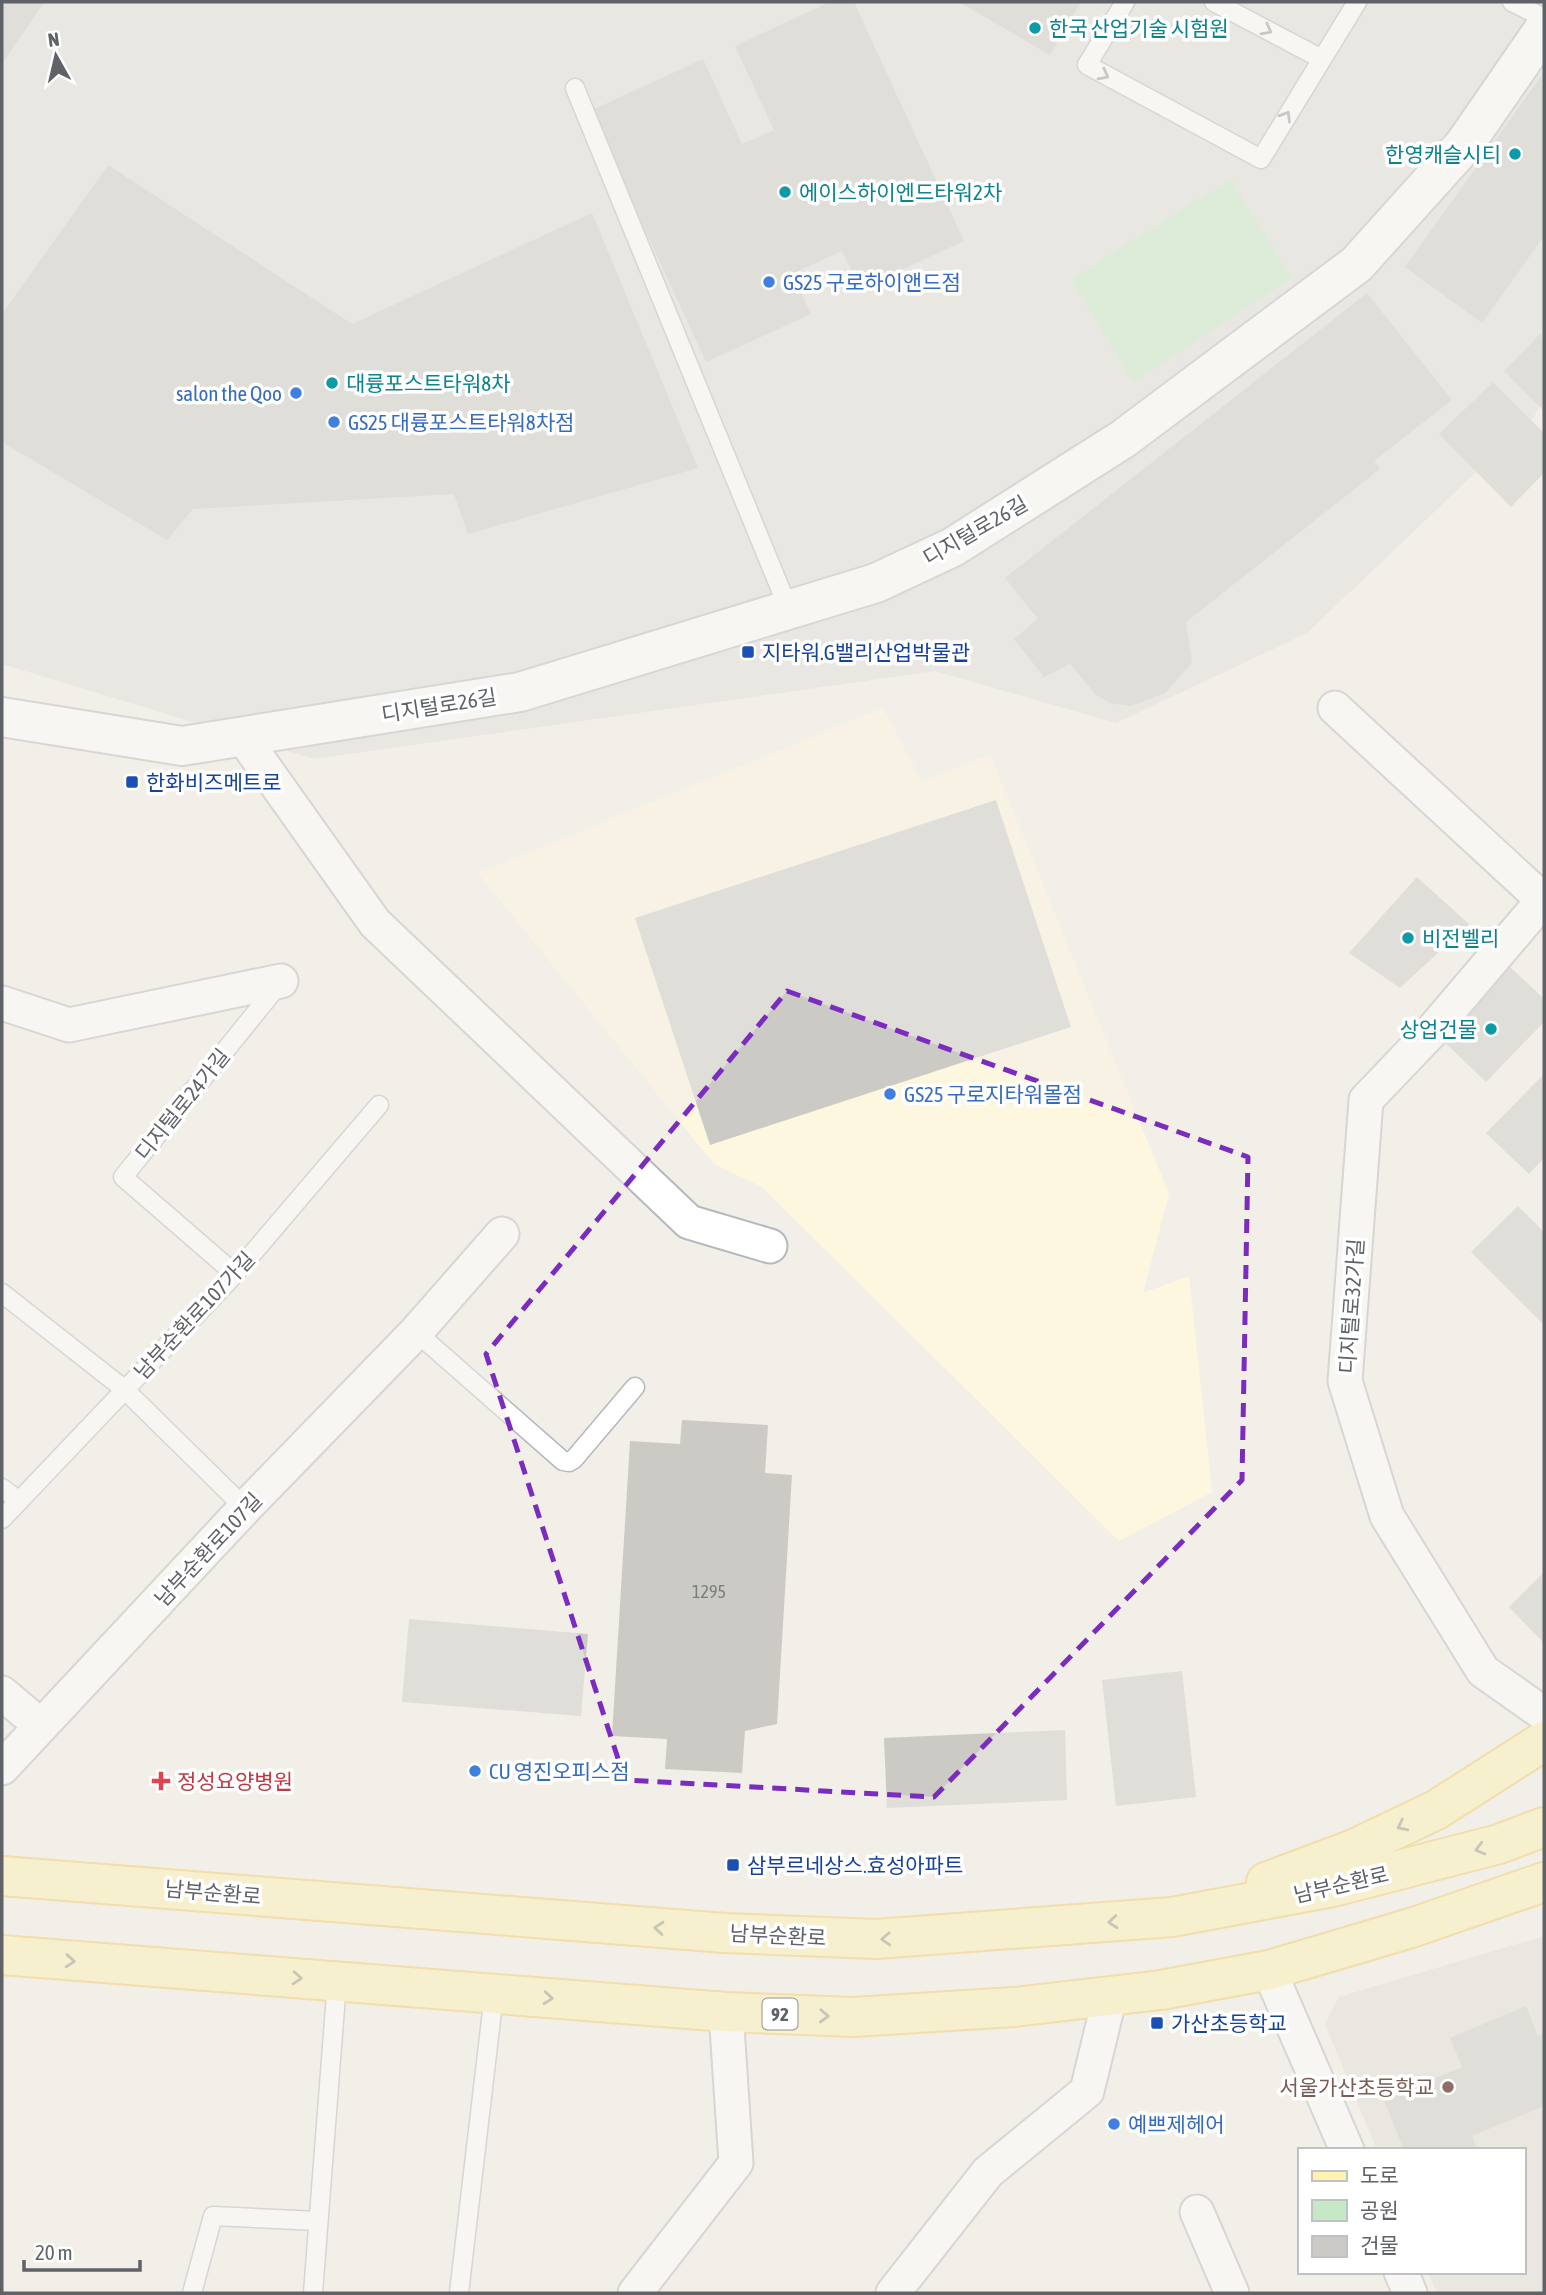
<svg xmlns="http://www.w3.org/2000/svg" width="1546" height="2295" font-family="'Asap Condensed','Noto Sans KR',sans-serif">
<rect width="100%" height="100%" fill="#f1efe8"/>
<polygon fill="#fef7e0" points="883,708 922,782 990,754 1169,1194 1143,1293 1189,1276 1212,1492 1119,1541 762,1187 714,1164 478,873"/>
<polygon fill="#e0deda" points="2,2 1544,2 1544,396 1534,417 1307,633 1116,723 935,671 314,759 2,664"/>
<polygon fill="#e1ded6" points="1544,1936 1544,2293 1437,2293 1428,2272 1523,2272 1523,2150 1377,2150 1325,2024 1339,1997"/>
<polygon fill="#c5e8c5" points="1231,179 1292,278 1133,382 1071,279"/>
<g fill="#cccac5">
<polygon points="2,2 44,2 2,64"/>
<polygon points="830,2 854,2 964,241 860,289 842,251 792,274 811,314 706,362 590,111 703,59 742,144 774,130 735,46"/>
<polygon points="959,2 1081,2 1050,55"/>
<polygon points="1544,72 1544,236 1482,323 1405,267"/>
<polygon points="108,165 352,324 592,213 698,468 468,534 454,494 193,509 167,540 2,442 2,314"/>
<polygon points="1367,293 1452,400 1374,461 1380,469 1186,622 1192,663 1165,693 1131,706 1110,703 1096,695 1070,664 1044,677 1014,639 1038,619 1005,578"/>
<polygon points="1540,334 1544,339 1544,411 1504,371"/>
<polygon points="1493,382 1544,433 1544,473 1511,507 1439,434"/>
<polygon points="996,800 1071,1027 710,1145 635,918"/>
<polygon points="1417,877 1469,924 1400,988 1349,953"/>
<polygon points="1507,964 1544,999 1544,1022 1486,1082 1437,1035"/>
<polygon points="1544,1074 1544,1158 1529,1174 1486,1133"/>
<polygon points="1518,1206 1544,1232 1544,1325 1471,1252"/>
<polygon points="682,1420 768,1425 765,1473 792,1475 777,1724 745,1731 742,1773 665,1769 667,1739 612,1736 630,1441 680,1444"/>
<polygon points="1544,1572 1544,1643 1509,1607"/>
<polygon points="409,1619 588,1634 581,1716 402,1702"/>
<polygon points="1182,1671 1196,1797 1116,1806 1102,1680"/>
<polygon points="1065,1730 1067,1800 887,1808 884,1738"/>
<polygon points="1526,2006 1538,2036 1544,2033 1544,2106 1472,2136 1477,2150 1404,2150 1384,2100 1462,2067 1450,2038"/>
</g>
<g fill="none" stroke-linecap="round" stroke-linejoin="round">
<g stroke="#b5b8bc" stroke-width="21">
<g id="lane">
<polyline points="1125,2 1087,65 1261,159 1357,2"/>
<polyline points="1214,2 1320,58"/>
<polyline points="1512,2 1544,18"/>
<polyline points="575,88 789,610"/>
<polyline points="235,1274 123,1177 279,984"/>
<polyline points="2,1293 124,1389 245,1508"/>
<polyline points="416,1332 563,1461 569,1462 574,1459 635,1387"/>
<polyline points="2,1488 19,1501"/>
<polyline points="2,1519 235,1274 379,1105"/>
<polyline points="192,2293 213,2216 318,2221"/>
<polyline points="313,2293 337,1982"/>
<polyline points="459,2293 494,1994"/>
</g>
</g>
<g stroke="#b5b8bc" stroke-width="37">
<g id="street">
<polyline points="1335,708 1543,900"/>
<polyline points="242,736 375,923 689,1222 770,1246"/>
<polyline points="1544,899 1430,1033 1366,1100 1345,1381 1387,1516 1483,1671 1544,1714"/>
<polyline points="2,1003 69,1025 281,981"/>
<polyline points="2,1693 41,1726"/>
<polyline points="2,1768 245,1508 416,1332 502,1234"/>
<polyline points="1269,1970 1347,2150"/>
<polyline points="1197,2212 1232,2293"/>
<polyline points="1401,2272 1410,2293"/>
<polyline points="635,2293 736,2163 726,2012"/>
<polyline points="893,2293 988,2172 1087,2091 1110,1996"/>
</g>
</g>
<g stroke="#b6babf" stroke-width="42">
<polyline id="secondary" points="2,717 182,746 520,692 876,583 953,547 1123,439 1357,264 1464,145 1544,29"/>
</g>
<g stroke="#f2c960" stroke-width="42">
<g id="primary">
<polyline points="2,1876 725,1933 876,1939 1172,1917 1333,1887 1499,1844 1544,1827"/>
<polyline points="1266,1882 1354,1849 1436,1810 1544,1741"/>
<polyline points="2,1955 726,2012 854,2017 1014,2007 1161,1990 1269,1970 1411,1928 1544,1882"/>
</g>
</g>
<use href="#lane" stroke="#fff" stroke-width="18"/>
<use href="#street" stroke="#fff" stroke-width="33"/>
<use href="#secondary" stroke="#fff" stroke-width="38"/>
<use href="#primary" stroke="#fff2af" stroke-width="38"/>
</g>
<defs><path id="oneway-chevron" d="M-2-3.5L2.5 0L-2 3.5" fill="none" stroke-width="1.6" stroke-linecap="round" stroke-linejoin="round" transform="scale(1.75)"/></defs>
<g stroke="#979a9d">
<use href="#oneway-chevron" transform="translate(1267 30) rotate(28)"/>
<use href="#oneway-chevron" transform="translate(1104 75) rotate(28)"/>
<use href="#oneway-chevron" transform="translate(1286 116) rotate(-59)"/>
</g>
<g stroke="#979581">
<use href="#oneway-chevron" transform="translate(1402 1826) rotate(154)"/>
<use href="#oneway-chevron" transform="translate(1480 1849) rotate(165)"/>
<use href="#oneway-chevron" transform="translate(1113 1922) rotate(175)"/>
<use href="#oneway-chevron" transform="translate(659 1928) rotate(-175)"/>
<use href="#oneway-chevron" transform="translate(886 1939) rotate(177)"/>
<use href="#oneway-chevron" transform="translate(70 1961) rotate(4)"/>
<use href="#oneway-chevron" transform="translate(297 1978) rotate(4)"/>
<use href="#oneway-chevron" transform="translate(548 1998) rotate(5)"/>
<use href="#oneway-chevron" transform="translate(824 2016) rotate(2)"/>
</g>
<path d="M0 0H1546V2295H0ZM787,991L1248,1157L1242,1480L934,1797L625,1780L486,1354Z" fill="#f1efe8" fill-opacity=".55" fill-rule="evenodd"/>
<path fill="none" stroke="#7b2cbf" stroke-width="5" stroke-dasharray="14 9" stroke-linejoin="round" d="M787,991L1248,1157L1242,1480L934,1797L625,1780L486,1354Z"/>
<g fill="#0f9aa8" stroke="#fff" stroke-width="2.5">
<circle cx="1035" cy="28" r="7"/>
<circle cx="1515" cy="154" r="7"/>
<circle cx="785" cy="192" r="7"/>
<circle cx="332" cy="383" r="7"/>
<circle cx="1408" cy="938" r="7"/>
<circle cx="1491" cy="1029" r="7"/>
</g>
<g fill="#3f7fe0" stroke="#fff" stroke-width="2.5">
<circle cx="769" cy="282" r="7"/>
<circle cx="296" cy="393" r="7"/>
<circle cx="334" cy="422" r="7"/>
<circle cx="890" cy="1094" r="7"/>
<circle cx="475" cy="1771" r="7"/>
<circle cx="1114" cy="2124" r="7"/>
</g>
<g fill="#1a4fb4" stroke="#fff" stroke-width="2.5">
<rect x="741" y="645" width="14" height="14" rx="3.5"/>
<rect x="125" y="775" width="14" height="14" rx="3.5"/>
<rect x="726" y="1858" width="14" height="14" rx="3.5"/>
<rect x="1150" y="2016" width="14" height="14" rx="3.5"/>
</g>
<path fill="#e0444e" stroke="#fff" stroke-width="2.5" d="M157.5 1770.5h7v7h7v7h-7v7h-7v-7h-7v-7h7z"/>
<circle fill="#8d6e63" stroke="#fff" stroke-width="2.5" cx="1448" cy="2087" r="7"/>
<g text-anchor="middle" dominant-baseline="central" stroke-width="7" stroke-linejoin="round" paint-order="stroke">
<g font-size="18" fill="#7a7d7f">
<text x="709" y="1591">1295</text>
</g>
<rect fill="#fff" stroke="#8f9295" stroke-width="2" x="762.5" y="1998.5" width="35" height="31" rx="5"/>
<g font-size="19" font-weight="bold" fill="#5f6368">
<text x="780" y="2014">92</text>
</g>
<g font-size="21" fill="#0d838f" stroke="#fff" text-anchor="start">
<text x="1049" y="28">한국 산업기술 시험원</text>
<text x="1501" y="154" text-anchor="end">한영캐슬시티</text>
<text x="799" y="192">에이스하이엔드타워2차</text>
<text x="346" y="383">대륭포스트타워8차</text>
<text x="1422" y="938">비전벨리</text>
<text x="1477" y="1029" text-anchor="end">상업건물</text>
</g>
<g font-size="21" fill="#366cbe" stroke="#fff" text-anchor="start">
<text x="783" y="282">GS25 구로하이앤드점</text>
<text x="282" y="393" text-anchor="end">salon the Qoo</text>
<text x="348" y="422">GS25 대륭포스트타워8차점</text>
<text x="904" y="1094">GS25 구로지타워몰점</text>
<text x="489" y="1771">CU 영진오피스점</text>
<text x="1128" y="2124">예쁘제헤어</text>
</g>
<g font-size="21" fill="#5f6368" stroke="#fff">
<text transform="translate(975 530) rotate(-30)">디지털로26길</text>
<text transform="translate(439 705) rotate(-9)">디지털로26길</text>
<text transform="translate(182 1104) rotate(-51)">디지털로24가길</text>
<text transform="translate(1351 1306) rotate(-86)">디지털로32가길</text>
<text transform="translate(194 1315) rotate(-47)">남부순환로107가길</text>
<text transform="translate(208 1549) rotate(-47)">남부순환로107길</text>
<text transform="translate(1341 1884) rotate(-13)">남부순환로</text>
<text transform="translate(213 1892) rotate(5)">남부순환로</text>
<text transform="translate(778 1935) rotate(3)">남부순환로</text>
</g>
<g font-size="21" fill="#164399" stroke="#fff" text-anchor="start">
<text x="762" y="652">지타워.G밸리산업박물관</text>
<text x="146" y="782">한화비즈메트로</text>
<text x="747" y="1865">삼부르네상스.효성아파트</text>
<text x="1171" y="2023">가산초등학교</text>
</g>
<g font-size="21" fill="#be3a42" stroke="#fff" text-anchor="start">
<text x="177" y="1781">정성요양병원</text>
</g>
<g font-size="21" fill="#785e54" stroke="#fff" text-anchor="end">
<text x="1434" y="2087">서울가산초등학교</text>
</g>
</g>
<rect width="1546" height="2295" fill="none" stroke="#5f6368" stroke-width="7"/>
<rect x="1298" y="2148" width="228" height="126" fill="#ffffff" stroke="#bfc1c3" stroke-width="2"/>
<rect x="1312" y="2171" width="35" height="10" fill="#fff2af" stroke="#bfc1c3" stroke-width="2"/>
<text x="1360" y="2183" font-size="21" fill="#5f6368">도로</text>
<rect x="1312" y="2200" width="35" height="21" fill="#c5e8c5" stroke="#bfc1c3" stroke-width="2"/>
<text x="1360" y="2218" font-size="21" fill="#5f6368">공원</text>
<rect x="1312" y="2236" width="35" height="21" fill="#cccac5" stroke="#bfc1c3" stroke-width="2"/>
<text x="1360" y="2253" font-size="21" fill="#5f6368">건물</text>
<g transform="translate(56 56) rotate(352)" stroke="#ffffff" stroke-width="5" paint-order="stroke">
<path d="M0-5L12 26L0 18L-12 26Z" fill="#5f6368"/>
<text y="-10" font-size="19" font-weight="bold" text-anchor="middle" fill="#5f6368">N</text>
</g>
<path d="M24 2260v10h116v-10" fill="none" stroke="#5f6368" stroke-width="3.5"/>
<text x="35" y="2260" font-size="21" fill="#5f6368" stroke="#ffffff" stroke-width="5" paint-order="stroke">20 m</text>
</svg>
